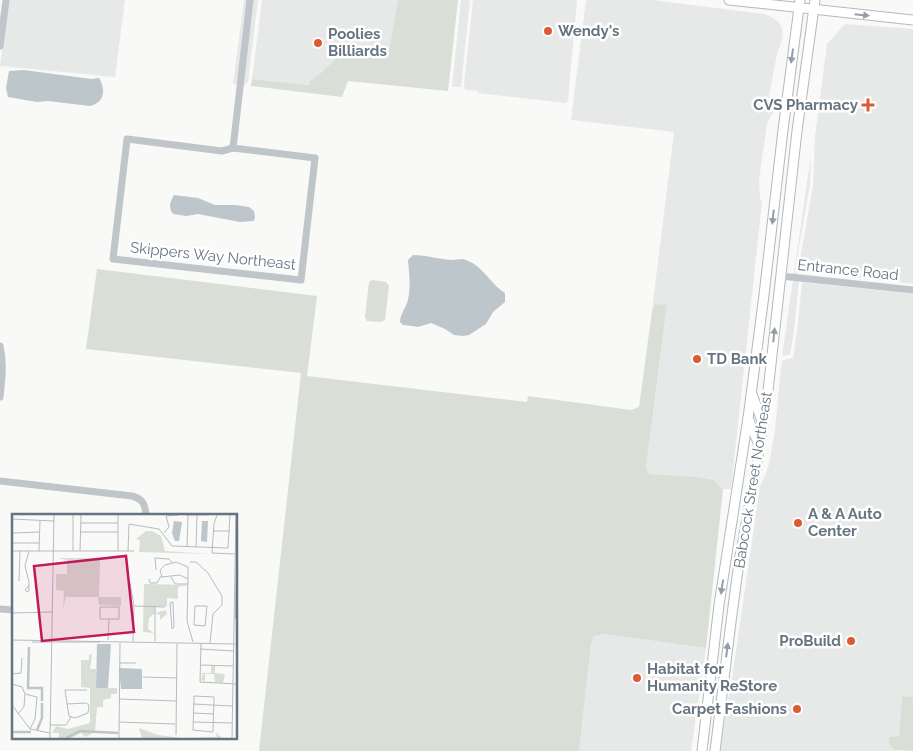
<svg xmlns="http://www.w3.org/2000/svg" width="913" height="751" font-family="Raleway,sans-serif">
<rect width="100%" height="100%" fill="#f9f9f7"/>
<g fill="#e7e8e8">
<polygon points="9,0 125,0 115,77 0,66"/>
<polygon points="244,0 258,0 248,82 246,83 244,86 233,84"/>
<polygon points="262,0 398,0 389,51 356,50 322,72 311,80 309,85 252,79"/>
<polygon points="461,0 470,0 461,87 452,87"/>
<polygon points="473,0 577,0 568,101 565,103 478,93 478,91 465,90 464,84"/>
<polygon points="586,0 652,0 764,14 773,18 779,22 782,29 783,36 781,43 777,54 769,96 774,104 774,111 767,123 759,180 760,198 762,202 731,489 723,489 714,480 698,477 649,474 646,467 667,306 655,304 652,311 674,132 571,120"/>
<polygon points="845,24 913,29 913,284 798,271 813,185 815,136 827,44"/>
<polygon points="811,155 810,185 795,270 796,273 798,274 799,280 794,331 790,355 782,356"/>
<polygon points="802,282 913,294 913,697 902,696 899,736 889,737 894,750 901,751 718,751 721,732 723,729 733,672 760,486 766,473 769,464 775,430 781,367 783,360 793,358 797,331"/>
<polygon points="605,634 706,648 691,751 579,751 591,644 594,636"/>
</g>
<g fill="#d9ded6">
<polygon points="398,0 458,0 448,91 348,81 342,97 251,86 252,79 309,85 311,80 322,72 340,55 356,50 389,51"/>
<polygon points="97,269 317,296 307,376 527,402 528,396 631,410 639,407 652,311 655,304 667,305 646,467 649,474 698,477 714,480 723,489 706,648 605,634 594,636 591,644 579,751 259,751 301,373 86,349"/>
<polygon points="372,280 386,282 389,286 385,320 381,322 367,321 365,317 369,282"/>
<polygon points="902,696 913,697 913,751 894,750 889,742 889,737 899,736"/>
</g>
<g fill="#bcc6cb">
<path d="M24,70L91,79L99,78C106,90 105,102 90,106L48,101L37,102L8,97L6,88L9,71Z"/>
<path d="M174,195L198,198L215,205H235L249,207L254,211L255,217L254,221L240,222L198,214L186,216L173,214C168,207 170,202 174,195Z"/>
<path d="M413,255C426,255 438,259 451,260C455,260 459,259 463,259C467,260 471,262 474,264C486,272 493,286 505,293V302L493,312L486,324L469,335L463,336L454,335L445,329L431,323L418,327L412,326L403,325L400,322C400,314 406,308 408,300C411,286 409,273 408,260Z"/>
</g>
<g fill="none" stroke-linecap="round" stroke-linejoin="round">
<g stroke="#b3b9bd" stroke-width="11">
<g id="secondary">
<polyline points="729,0 913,20"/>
<polyline points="752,394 762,421"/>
<polyline points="748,418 759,445"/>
<polyline points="702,751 719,605 748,418 764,295 783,130 800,0"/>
<polyline points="715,751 731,622 739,562 756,470 768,391 797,131 815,0"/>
</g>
</g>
<g stroke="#c0c5c9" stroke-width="7">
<polyline points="0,46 6,0"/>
<polygon points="127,139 222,151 233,148 315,158 301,280 113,259"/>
<polyline points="233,148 250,0"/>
<polyline points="781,276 913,290"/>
<path d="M0,346C4,363 2,379 0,397"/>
<path d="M0,481L132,496C143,499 145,504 146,515"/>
<polyline points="0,609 14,610"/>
</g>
<use href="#secondary" stroke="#fff" stroke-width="9"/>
</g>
<defs><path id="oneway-solid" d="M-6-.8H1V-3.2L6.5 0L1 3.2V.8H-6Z" transform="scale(1.25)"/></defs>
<g fill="#949ea7">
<use href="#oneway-solid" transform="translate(862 15) rotate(6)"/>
<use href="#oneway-solid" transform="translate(792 56) rotate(98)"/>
<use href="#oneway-solid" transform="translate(773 217) rotate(96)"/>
<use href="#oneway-solid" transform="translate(774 335) rotate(-84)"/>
<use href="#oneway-solid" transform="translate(722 587) rotate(99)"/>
<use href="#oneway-solid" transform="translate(727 650) rotate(-83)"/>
</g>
<g fill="#db5b35" stroke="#fff" stroke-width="2">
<circle cx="548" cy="31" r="5"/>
<circle cx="318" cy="43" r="5"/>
<path d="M865.5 97.5h5v5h5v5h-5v5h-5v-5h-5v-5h5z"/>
<circle cx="697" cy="359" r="5"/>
<circle cx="798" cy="523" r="5"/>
<circle cx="851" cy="641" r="5"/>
<circle cx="637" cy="678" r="5"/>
<circle cx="797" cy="709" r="5"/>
</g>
<g text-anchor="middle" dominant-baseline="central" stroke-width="5" stroke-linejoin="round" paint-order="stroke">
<g font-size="15" font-weight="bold" fill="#667581" stroke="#fff" text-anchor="start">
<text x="558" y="31">Wendy's</text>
<text x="328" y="34">Poolies<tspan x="328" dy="17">Billiards</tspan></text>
<text x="858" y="105" text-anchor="end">CVS Pharmacy</text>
<text x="707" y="359">TD Bank</text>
<text x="808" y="514">A &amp; A Auto<tspan x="808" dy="17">Center</tspan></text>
<text x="841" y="641" text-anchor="end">ProBuild</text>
<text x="647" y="669">Habitat for<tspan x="647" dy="17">Humanity ReStore</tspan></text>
<text x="787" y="709" text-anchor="end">Carpet Fashions</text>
</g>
<g font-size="15" fill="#667581" stroke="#fff">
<text transform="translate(213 256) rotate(6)">Skippers Way Northeast</text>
<text transform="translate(848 270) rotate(6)">Entrance Road</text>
<text transform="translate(753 480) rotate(-81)">Babcock Street Northeast</text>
</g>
</g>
<g transform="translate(12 514)">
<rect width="225" height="225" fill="#f9f9f7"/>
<path d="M140,17L149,22L153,37L197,40L127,38L128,26L124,25L134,17ZM46,44H88L87,83H109V92L87,91L86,83H54L51,94L52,77L44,76V60H55V46ZM132,70L176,71L166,73V85L155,84V92L143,93V99L154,96L155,100L148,106V101L143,99L137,104L136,115L142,119L131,118ZM77,140L80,141L78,155H84V174H105V180H99V184L91,186V193H85L83,218L73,223L69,219L59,224H47V219H40L44,212L56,215L78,209V174L69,173V146H77ZM199,152H203V159L213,160L211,169L203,168L202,160H193V167L189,166L191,160L188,159H199ZM127,214L146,221L170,224L205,223L203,218L210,224H130Z" fill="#d9ded6"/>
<path d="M162,7L170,8L167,27H163L160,19ZM190,7H196L195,28L189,27ZM85,130H99L96,174H84ZM107,154L130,155V175H109Z" fill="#bcc6cb"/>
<path fill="none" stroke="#bcc6cb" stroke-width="2.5" d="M224,105L225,54M17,133L16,174H30V187M25,216L30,204V189M0,218H19M54,224L68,217L106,219"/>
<path fill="none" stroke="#b5bcc1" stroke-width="1" d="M174,1H195M0,5L42,7M69,9H106M202,17H218M69,18H106M0,19L28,18M152,19L157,13L154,2L167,1M0,29H27M175,33L176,1M184,33L185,1M0,37H122M17,37L13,52L17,68V77L15,78L13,76L17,71M27,37L28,7M61,37V1M68,37L69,1M106,37V1M116,37L117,10L147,15L160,32L216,34L218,1M200,39L202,10L205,1M200,39L223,40M178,48H184L196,59L210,82V91L201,100L198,129M144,56L143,44L157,45L160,48M159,63L163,70H176M137,65L138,69H145L149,62M176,65L168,61L150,63L148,56L153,51L164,48L176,53V65L175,107L181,128M7,67L8,37M118,69L122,92L121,127M161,88L162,113L160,115L158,89ZM122,92L153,93M183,92H195L193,112L182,111ZM88,93H107V105H88ZM0,99L40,98M0,126L225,130M96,126L97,105M143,127V92M20,128H88M189,130L188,168L225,170M188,135L221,137M108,149H124M188,151L221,152M0,160L9,159L10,144M131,163L165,164M0,170L10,173L13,180L12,193L6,200M13,180L25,183L23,205L18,215M182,182L202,183L201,218L181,216ZM107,185L164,187M74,189L77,191L76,199L63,204L57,202L55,190ZM55,190L53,176H75M181,190L220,192M0,191L18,215L38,219M181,199L202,200M107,208L163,210M181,208L220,209M38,211H54L59,203M164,221L165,130M38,224L42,1M107,224L108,129M220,224L224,1"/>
<path fill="#c2185b" fill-opacity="0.15" stroke="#c2185b" stroke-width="2.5" d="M114,42L122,118L30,127L22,52Z"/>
<rect width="225" height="225" fill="none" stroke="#667581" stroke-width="2.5"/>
</g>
</svg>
